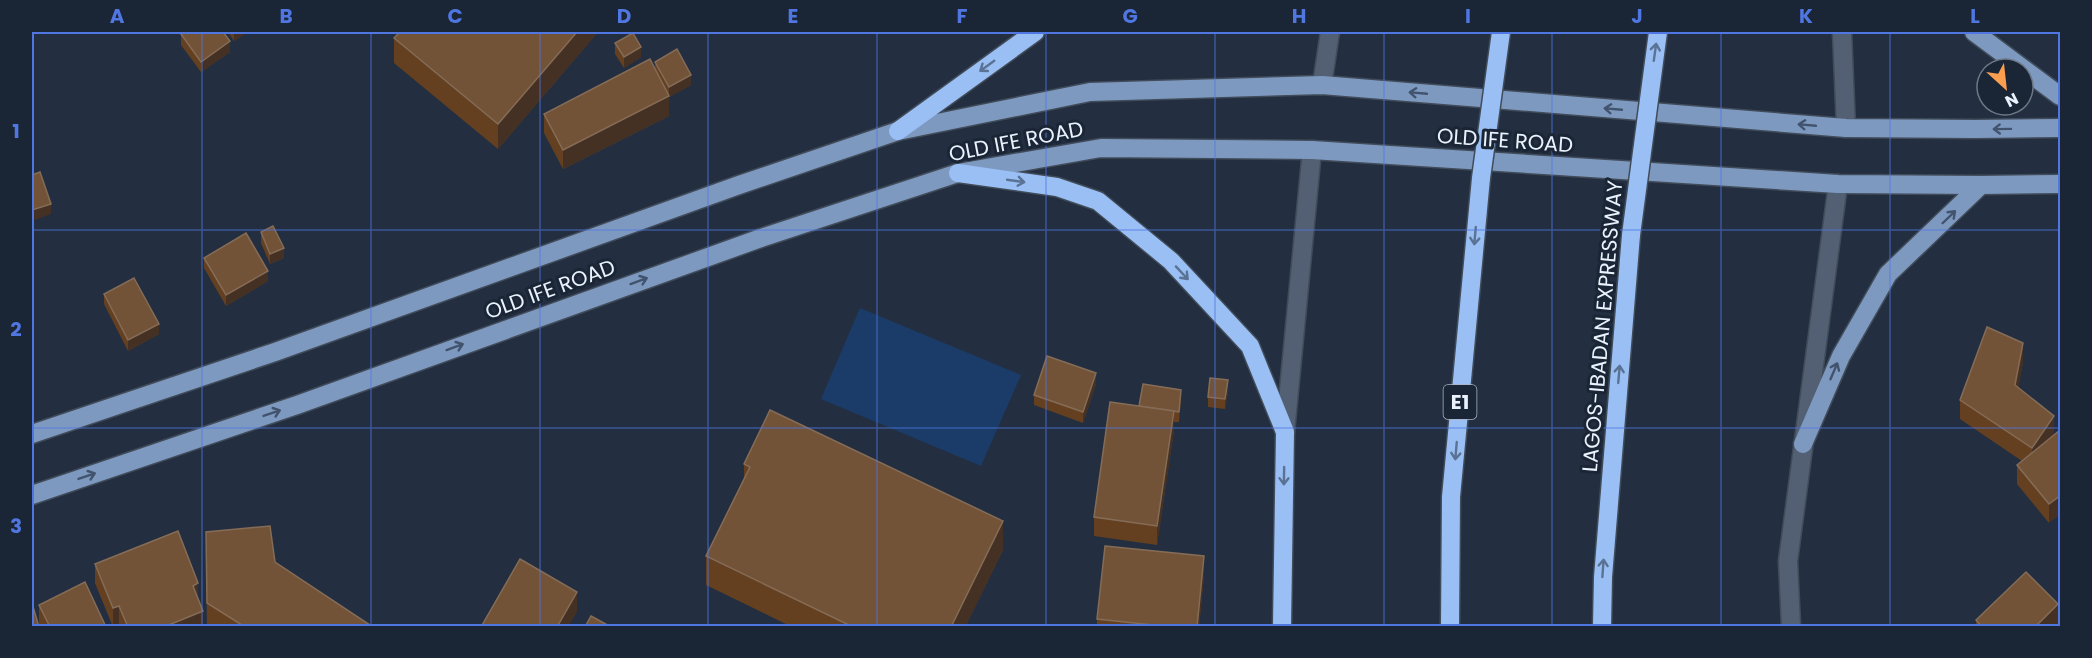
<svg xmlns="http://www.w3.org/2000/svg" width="2092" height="658" font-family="Poppins,sans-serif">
<rect width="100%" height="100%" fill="#232f40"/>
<polygon fill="#1b3c69" points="860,308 1021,375 981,466 821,399"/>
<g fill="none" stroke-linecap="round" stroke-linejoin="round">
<g stroke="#414c5a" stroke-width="21">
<g id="lane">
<polyline points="1322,85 1330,32"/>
<polyline points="1285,432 1312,150"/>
</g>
</g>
<g stroke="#414c5a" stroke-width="21">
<g id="street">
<polyline points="1842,32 1846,128"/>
<polyline points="1791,626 1788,561 1838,184"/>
</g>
</g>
<g stroke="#414c5a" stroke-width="21">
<g id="primary">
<polyline points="1974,32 2060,96"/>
<polyline points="32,434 275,352 739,185 898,131 1090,92 1322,85 1846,128 1975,129 2060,128"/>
<polyline points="1803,444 1841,356 1888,274 1981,185"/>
<polyline points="32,495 297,405 761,238 958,173 1101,148 1312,150 1838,184 1981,185 2060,184"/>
</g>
</g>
<g stroke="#414c5a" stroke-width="21">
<g id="highway">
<polyline points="898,131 1035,32"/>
<polyline points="958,173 1057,187 1098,201 1171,261 1250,346 1285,432 1282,626"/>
<polyline points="1450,626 1451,497 1481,178"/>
<polyline points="1602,626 1603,577 1631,235"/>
</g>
</g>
<use href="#lane" stroke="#536073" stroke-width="18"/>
<use href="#street" stroke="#536073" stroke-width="18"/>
<use href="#primary" stroke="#7e99c0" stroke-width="18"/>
<use href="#highway" stroke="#9abff4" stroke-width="18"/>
<g stroke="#414c5a" stroke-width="21" stroke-linecap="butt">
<g id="highway-bridge">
<polyline points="1481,178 1501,32"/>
<polyline points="1631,235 1658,32"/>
</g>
</g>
<use href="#highway-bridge" stroke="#9abff4" stroke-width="18"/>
</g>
<g fill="#644021">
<polygon points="228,32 248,32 234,41"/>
<polygon points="598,32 498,149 394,63 394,38"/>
<polygon points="181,34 230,52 201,72 181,45"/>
<polygon points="615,43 641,57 624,68 615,54"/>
<polygon points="655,62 691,85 669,97 669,96 669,116 563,169 544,133 544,114 655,69"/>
<polygon points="261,232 284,258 270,264 261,243"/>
<polygon points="204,258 268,281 226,306 204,268"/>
<polygon points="104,294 159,334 128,351 104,304"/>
<polygon points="2023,362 2018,388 2054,416 2049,523 2017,484 2017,465 2022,461 1960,419 1960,400"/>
<polygon points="1096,384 1083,423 1034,405 1034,395"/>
<polygon points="1228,391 1225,409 1208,407 1208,397"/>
<polygon points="1181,400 1179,422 1174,422 1174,430 1157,545 1094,536 1094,517 1139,406"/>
<polygon points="744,464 1003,550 965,627 792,627 706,585 706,556 744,478"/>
<polygon points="206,557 275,562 373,627 207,627"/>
<polygon points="95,564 198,600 203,627 120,627 119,625 113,627 95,583"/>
<polygon points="1204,575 1199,627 1097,627 1097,619"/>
<polygon points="39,605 106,627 40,627 39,624"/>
<polygon points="1976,620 2058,624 2055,627 1976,627"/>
</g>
<g fill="#443123">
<polygon points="234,32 248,32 234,41"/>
<polygon points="577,32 598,32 498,149 498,124"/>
<polygon points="230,41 230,52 201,72 201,62"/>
<polygon points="641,47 641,57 624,68 624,57"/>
<polygon points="691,75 691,85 669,97 669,87"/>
<polygon points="669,96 669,116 563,169 563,150"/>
<polygon points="51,204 51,214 32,221 32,210"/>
<polygon points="284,248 284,258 270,264 270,254"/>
<polygon points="268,271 268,281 226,306 226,295"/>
<polygon points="159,324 159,334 128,351 128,340"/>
<polygon points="2023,343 2023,362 2015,404 2015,385"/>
<polygon points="1096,373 1096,384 1083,423 1083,412"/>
<polygon points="1228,380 1228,391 1225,409 1225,399"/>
<polygon points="1181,390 1181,400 1179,422 1179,412"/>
<polygon points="1174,411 1174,430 1157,545 1157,526"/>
<polygon points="2054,416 2054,435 2032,467 2032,448"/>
<polygon points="2061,495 2061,514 2049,523 2049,504"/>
<polygon points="1003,521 1003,550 965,627 951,627"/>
<polygon points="1204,556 1204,575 1199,627 1197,627"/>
<polygon points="198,583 198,603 193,586"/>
<polygon points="577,592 577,612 568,627 557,627"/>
<polygon points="2058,604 2058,624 2055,627 2035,627"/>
<polygon points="119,606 119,625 113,627 113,608"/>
<polygon points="203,611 203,627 164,627"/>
</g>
<g fill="#725338" stroke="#856c57" stroke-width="1.5">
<polygon points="185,32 223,32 230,41 201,62 181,34"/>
<polygon points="400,32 577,32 498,124 394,38"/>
<polygon points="633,33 641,47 624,57 615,43"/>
<polygon points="677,49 691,75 669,87 655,62"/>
<polygon points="650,59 669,96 563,150 544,114"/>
<polygon points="40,172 51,204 32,210 32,175"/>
<polygon points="273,226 284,248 270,254 261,232"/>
<polygon points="246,233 268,271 226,295 204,258"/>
<polygon points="134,278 159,324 128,340 104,294"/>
<polygon points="1987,327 2023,343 2015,385 2054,416 2032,448 1960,400"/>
<polygon points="1047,356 1096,373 1083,412 1034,395"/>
<polygon points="1210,378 1228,380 1225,399 1208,397"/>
<polygon points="1143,384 1181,390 1179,412 1139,406"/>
<polygon points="1110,402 1174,411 1157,526 1094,517"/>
<polygon points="770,410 1003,521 951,627 853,627 706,556 750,467 744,464"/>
<polygon points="2059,431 2061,432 2061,495 2049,504 2017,465"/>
<polygon points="270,526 275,562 373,627 245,627 207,603 206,532"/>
<polygon points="178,531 198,583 193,586 203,611 164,627 128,627 119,606 113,608 95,564"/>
<polygon points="1105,546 1204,556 1197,627 1172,627 1097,619"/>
<polygon points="520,559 577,592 557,627 481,627"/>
<polygon points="2026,572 2058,604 2035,627 1982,627 1976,620"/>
<polygon points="85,582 106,627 50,627 39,605"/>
<polygon points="32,603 39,627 32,627"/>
<polygon points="591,616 611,627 585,627"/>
</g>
<defs><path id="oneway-shaft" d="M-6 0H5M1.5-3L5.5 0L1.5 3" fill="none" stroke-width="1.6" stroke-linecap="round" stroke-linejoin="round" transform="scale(1.5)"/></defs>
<g stroke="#5a7294">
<use href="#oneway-shaft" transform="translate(1655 52) rotate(-82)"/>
<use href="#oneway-shaft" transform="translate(987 66) rotate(144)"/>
<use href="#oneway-shaft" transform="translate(1016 181) rotate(8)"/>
<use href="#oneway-shaft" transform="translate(1475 236) rotate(95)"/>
<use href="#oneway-shaft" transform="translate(1182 273) rotate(47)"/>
<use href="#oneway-shaft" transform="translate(1619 374) rotate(-85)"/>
<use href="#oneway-shaft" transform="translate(1456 451) rotate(95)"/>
<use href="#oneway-shaft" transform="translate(1284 476) rotate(91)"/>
<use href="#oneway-shaft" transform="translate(1603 568) rotate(-86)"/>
</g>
<g stroke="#42536d">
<use href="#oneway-shaft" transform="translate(1418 93) rotate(-175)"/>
<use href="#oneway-shaft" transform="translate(1613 109) rotate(-175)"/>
<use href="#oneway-shaft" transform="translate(1807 125) rotate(-175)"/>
<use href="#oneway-shaft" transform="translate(2002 129) rotate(179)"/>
<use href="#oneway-shaft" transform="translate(1949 217) rotate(-44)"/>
<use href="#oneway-shaft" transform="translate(639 281) rotate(-20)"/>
<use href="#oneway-shaft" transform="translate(455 347) rotate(-20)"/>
<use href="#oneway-shaft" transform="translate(1834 371) rotate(-67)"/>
<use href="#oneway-shaft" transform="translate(272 413) rotate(-19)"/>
<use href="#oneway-shaft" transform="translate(87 476) rotate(-19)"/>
</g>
<path fill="none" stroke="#5077e1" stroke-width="1.5" stroke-opacity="0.55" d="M202,32V626M371,32V626M540,32V626M708,32V626M877,32V626M1046,32V626M1215,32V626M1384,32V626M1552,32V626M1721,32V626M1890,32V626M32,230H2060M32,428H2060"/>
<g text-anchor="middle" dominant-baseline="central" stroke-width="6" stroke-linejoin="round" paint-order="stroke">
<rect fill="#1a2535" stroke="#acb4c1" stroke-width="1.5" x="1443.5" y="385" width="33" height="34" rx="4.5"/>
<g font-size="20" font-weight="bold" fill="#eaf2fd">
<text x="1460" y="402">E1</text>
</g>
<g font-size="21" fill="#eaf2fd" stroke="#1a2535">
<text transform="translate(1505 140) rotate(4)">OLD IFE ROAD</text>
<text transform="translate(1016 141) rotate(-11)">OLD IFE ROAD</text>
<text transform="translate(550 289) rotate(-20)">OLD IFE ROAD</text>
<text transform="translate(1602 326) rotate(-85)">LAGOS-IBADAN EXPRESSWAY</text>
</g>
</g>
<rect width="2092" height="658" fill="none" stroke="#1a2535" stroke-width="66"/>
<g transform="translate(2005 87) rotate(153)"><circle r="28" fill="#1a2535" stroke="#6d7785" stroke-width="1.5"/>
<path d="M0-4.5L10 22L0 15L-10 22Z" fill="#fa9f4f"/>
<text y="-9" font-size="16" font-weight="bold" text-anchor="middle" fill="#eaf2fd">N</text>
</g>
<rect x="33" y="33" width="2026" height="592" fill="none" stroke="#5077e1" stroke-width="2"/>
<g font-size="20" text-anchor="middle" font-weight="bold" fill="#5077e1">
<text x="117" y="23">A</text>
<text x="286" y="23">B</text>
<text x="455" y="23">C</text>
<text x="624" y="23">D</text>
<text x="793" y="23">E</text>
<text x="962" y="23">F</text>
<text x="1130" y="23">G</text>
<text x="1299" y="23">H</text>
<text x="1468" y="23">I</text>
<text x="1637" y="23">J</text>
<text x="1806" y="23">K</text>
<text x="1975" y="23">L</text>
<text x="16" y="138">1</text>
<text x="16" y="336">2</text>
<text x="16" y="533">3</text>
</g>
</svg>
